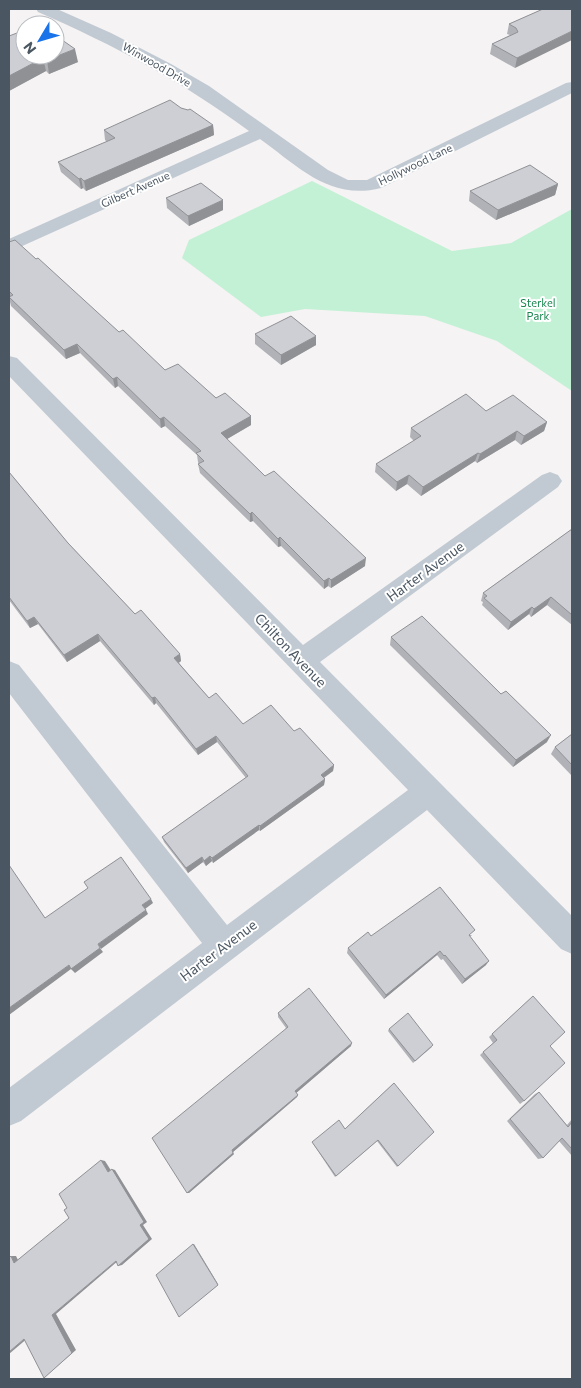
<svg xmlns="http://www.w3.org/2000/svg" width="581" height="1388" font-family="Commissioner,sans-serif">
<rect width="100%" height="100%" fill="#f5f3f3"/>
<polygon fill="#c3f1d5" points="312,181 452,251 511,243 572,209 572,391 497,341 425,316 305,309 261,317 182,258 189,240"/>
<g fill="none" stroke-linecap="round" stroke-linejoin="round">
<g fill="#c1cad2" fill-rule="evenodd">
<path d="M36,9H57L111,33L171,64L209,86L328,170L348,180H367L566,83L572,82V93L381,188C330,201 299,167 260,139L9,252V239L249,131C183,82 114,45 38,12Z"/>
<polygon points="9,356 17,358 303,645 542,475 550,472 558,475 562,481 558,487 320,662 572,916 572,954 561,949 427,810 21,1121 9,1126 9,1088 202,943 9,693 9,661 19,665 227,925 408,790 9,376"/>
</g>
</g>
<g fill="#b0b2b7">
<polygon points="543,9 515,68 490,54 492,44 510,35 507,34 509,24"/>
<polygon points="9,36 78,62 49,74 46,71 9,91"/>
<polygon points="181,108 213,125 214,135 86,191 83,188 81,189 61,172 58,162 107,142 105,140 104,130"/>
<polygon points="558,184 555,195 496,220 469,201 470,191"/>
<polygon points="166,198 223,210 189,226 167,208"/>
<polygon points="9,242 36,259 119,332 165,370 251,416 251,425 227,439 265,476 365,566 331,588 328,586 324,589 281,546 278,547 253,521 250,522 200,473 198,464 199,464 198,462 197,455 165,426 161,428 118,386 115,388 80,353 66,359 11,306 9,298"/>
<polygon points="255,334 316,345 281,365 255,344"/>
<polygon points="486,411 547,422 544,431 521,445 515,440 477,463 475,461 421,496 407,484 396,491 375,472 376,464 414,441 410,437 411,428"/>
<polygon points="9,472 68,543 135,614 180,654 181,661 179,663 209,698 243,724 294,731 334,765 333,771 324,778 325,779 324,785 260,831 259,830 213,863 212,861 206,866 203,862 188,873 164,842 162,837 246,778 217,742 198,755 156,703 154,705 100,641 67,662 38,624 30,628 9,600"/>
<polygon points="572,529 572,625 547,605 531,617 529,614 508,630 482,605 483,602 481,601 483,593"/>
<polygon points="391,637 501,694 547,742 513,767 390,645"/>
<polygon points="572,734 572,776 551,754 555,747"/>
<polygon points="472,935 470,937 486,965 462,984 443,959 441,960 437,955 384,999 347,953 348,948 371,936"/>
<polygon points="533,996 550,1046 524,1101 520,1104 480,1055 493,1043 489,1037"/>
<polygon points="278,1013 351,1046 296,1093 298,1095 297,1097 233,1152 234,1154 189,1193 286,1028 278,1017"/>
<polygon points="389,1029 432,1047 413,1063 388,1031"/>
<polygon points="394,1083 398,1166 397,1167 377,1141 335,1177 312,1142 345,1129"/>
<polygon points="539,1092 567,1125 572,1119 572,1156 559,1141 543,1158 538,1159 507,1121 535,1094"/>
</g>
<g fill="#909195">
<polygon points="572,31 572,40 515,68 517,58"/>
<polygon points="75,49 78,62 49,74 47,60"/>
<polygon points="43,58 46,71 9,91 9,76"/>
<polygon points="213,125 214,135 86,191 84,181"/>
<polygon points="81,178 83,188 81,189 79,179"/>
<polygon points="558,184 555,195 496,220 498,210"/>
<polygon points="223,200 223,210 189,226 188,216"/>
<polygon points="316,336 316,345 281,365 281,355"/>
<polygon points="77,344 80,353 66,359 64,350"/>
<polygon points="117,377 118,386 115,388 113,379"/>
<polygon points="251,416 251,425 222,442 221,433"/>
<polygon points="164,417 165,426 161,428 160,419"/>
<polygon points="547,422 544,431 521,445 524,436"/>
<polygon points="517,431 515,440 477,463 480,454"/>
<polygon points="478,453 475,461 421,496 423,487"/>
<polygon points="409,475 407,484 396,491 397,482"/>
<polygon points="252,512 253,521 250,522 250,514"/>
<polygon points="280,537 281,546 278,547 278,539"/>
<polygon points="366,558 365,566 331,588 331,580"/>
<polygon points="329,578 328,586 324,589 324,581"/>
<polygon points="551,597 547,605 531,617 534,609"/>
<polygon points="532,607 529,614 508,630 511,622"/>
<polygon points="34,617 38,624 30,628 27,621"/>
<polygon points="98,634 100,641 67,662 64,655"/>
<polygon points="180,654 181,661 176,664 174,658"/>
<polygon points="155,697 156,703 154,705 152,698"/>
<polygon points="551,735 547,742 513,767 516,760"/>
<polygon points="216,736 217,742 198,755 196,749"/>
<polygon points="334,765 333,771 320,780 321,775"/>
<polygon points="325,779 324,785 260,831 260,826"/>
<polygon points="259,825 259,830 213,863 212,858"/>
<polygon points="210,856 212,861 206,866 204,861"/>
<polygon points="202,857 203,862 188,873 186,868"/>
<polygon points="151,899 153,903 145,909 142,905"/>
<polygon points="146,910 148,914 101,949 98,944"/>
<polygon points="100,948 103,952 75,973 71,969 9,1015 9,1008 69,965"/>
<polygon points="440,951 437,955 384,999 386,995"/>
<polygon points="489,961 486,965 462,984 465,979"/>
<polygon points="352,1043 351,1046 295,1094 295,1091"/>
<polygon points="298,1095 297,1097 233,1152 232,1150"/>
<polygon points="233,1153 234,1154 189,1193 187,1193"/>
<polygon points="101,1160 105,1161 112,1172 108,1172"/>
<polygon points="112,1169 115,1170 147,1222 143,1225 152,1239 122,1265 118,1266 140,1225"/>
<polygon points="193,1244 194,1244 218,1284 218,1285"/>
<polygon points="11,1256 16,1256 19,1262 14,1263"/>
<polygon points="119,1260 56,1314 76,1350 48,1374 44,1378 52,1315 116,1261"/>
<polygon points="29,1337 9,1354 9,1352 24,1339"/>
</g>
<g fill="#cdcfd5" stroke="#909195">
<polygon points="543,9 572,9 572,31 517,58 492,44 518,32 516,28 509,24"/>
<polygon points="25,30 25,55 55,55 55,35 75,49 47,60 43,58 9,76 9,36"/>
<polygon points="170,100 181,108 188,110 190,109 213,125 84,181 81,178 79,179 58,162 115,138 104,130"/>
<polygon points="530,165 558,184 498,210 470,191"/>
<polygon points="201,183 223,200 188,216 166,198"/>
<polygon points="15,240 36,259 38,258 119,332 123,330 165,370 178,364 216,398 225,393 251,416 221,433 265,476 274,471 366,558 331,580 329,578 324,581 280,537 278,539 252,512 250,514 198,464 204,461 196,453 201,451 164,417 160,419 117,377 113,379 77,344 64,350 9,297 13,295 9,291 9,242"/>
<polygon points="291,316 316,336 281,355 255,334"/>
<polygon points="466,394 486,411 513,395 547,422 524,436 517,431 480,454 478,453 423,487 409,475 397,482 376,464 421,436 411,428"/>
<polygon points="9,472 68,543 135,614 141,610 180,654 174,658 209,698 216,693 243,724 271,705 294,731 300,728 334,765 321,775 325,779 260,826 259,825 212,858 210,856 204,861 202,857 186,868 162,837 248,776 216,736 196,749 155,697 152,698 98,634 64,655 34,617 27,621 9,597"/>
<polygon points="572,529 572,615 551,597 534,609 532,607 511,622 484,598 487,596 483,593"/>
<polygon points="422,616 501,694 506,691 551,735 516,760 391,637"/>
<polygon points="572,734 572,765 555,747"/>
<polygon points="121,857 151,899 142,905 146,910 98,944 100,948 71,969 69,965 9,1008 9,865 45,918 88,888 84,882"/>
<polygon points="440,887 475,930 469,935 489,961 465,979 445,955 444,956 440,951 386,995 348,948 368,932 371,936"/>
<polygon points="309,988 352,1043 295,1091 298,1095 232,1150 233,1153 187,1193 152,1138 288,1027 278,1013"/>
<polygon points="533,996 565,1032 550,1046 565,1063 524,1101 483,1052 497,1040 492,1034"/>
<polygon points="408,1013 433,1045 415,1061 389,1029"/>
<polygon points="394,1083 434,1132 398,1166 378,1140 336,1176 312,1142 339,1120 345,1129"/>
<polygon points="539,1092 568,1127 572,1122 572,1149 562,1138 543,1158 510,1119"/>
<polygon points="101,1160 108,1172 112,1169 144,1222 140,1225 149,1239 118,1266 116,1261 52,1315 72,1353 44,1378 24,1339 9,1352 9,1258 11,1256 14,1263 69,1218 64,1210 67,1208 59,1194"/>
<polygon points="193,1244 218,1285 179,1317 156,1275"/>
</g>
<g text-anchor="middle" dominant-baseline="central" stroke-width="4" stroke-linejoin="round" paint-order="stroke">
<g font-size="11" fill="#4a5661" stroke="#fff">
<text transform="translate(157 64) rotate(30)">Winwood Drive</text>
<text transform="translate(415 164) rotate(-26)">Hollywood Lane</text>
<text transform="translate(135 189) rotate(-24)">Gilbert Avenue</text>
</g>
<g font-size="11" fill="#17864f" stroke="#fff">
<text x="538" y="302">Sterkel<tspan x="538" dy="13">Park</tspan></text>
</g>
<g font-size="14" fill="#4a5661" stroke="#fff">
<text transform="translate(425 571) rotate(-36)">Harter Avenue</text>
<text transform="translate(291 650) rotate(46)">Chilton Avenue</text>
<text transform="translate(218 950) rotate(-37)">Harter Avenue</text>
</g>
</g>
<rect width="581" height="1388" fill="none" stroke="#4a5661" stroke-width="20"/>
<g transform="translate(40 40) rotate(232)"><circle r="24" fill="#ffffff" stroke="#b7bbc0"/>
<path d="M0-4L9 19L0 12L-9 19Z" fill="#1a73e8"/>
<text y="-8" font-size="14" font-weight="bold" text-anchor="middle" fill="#4a5661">N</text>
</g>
</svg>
